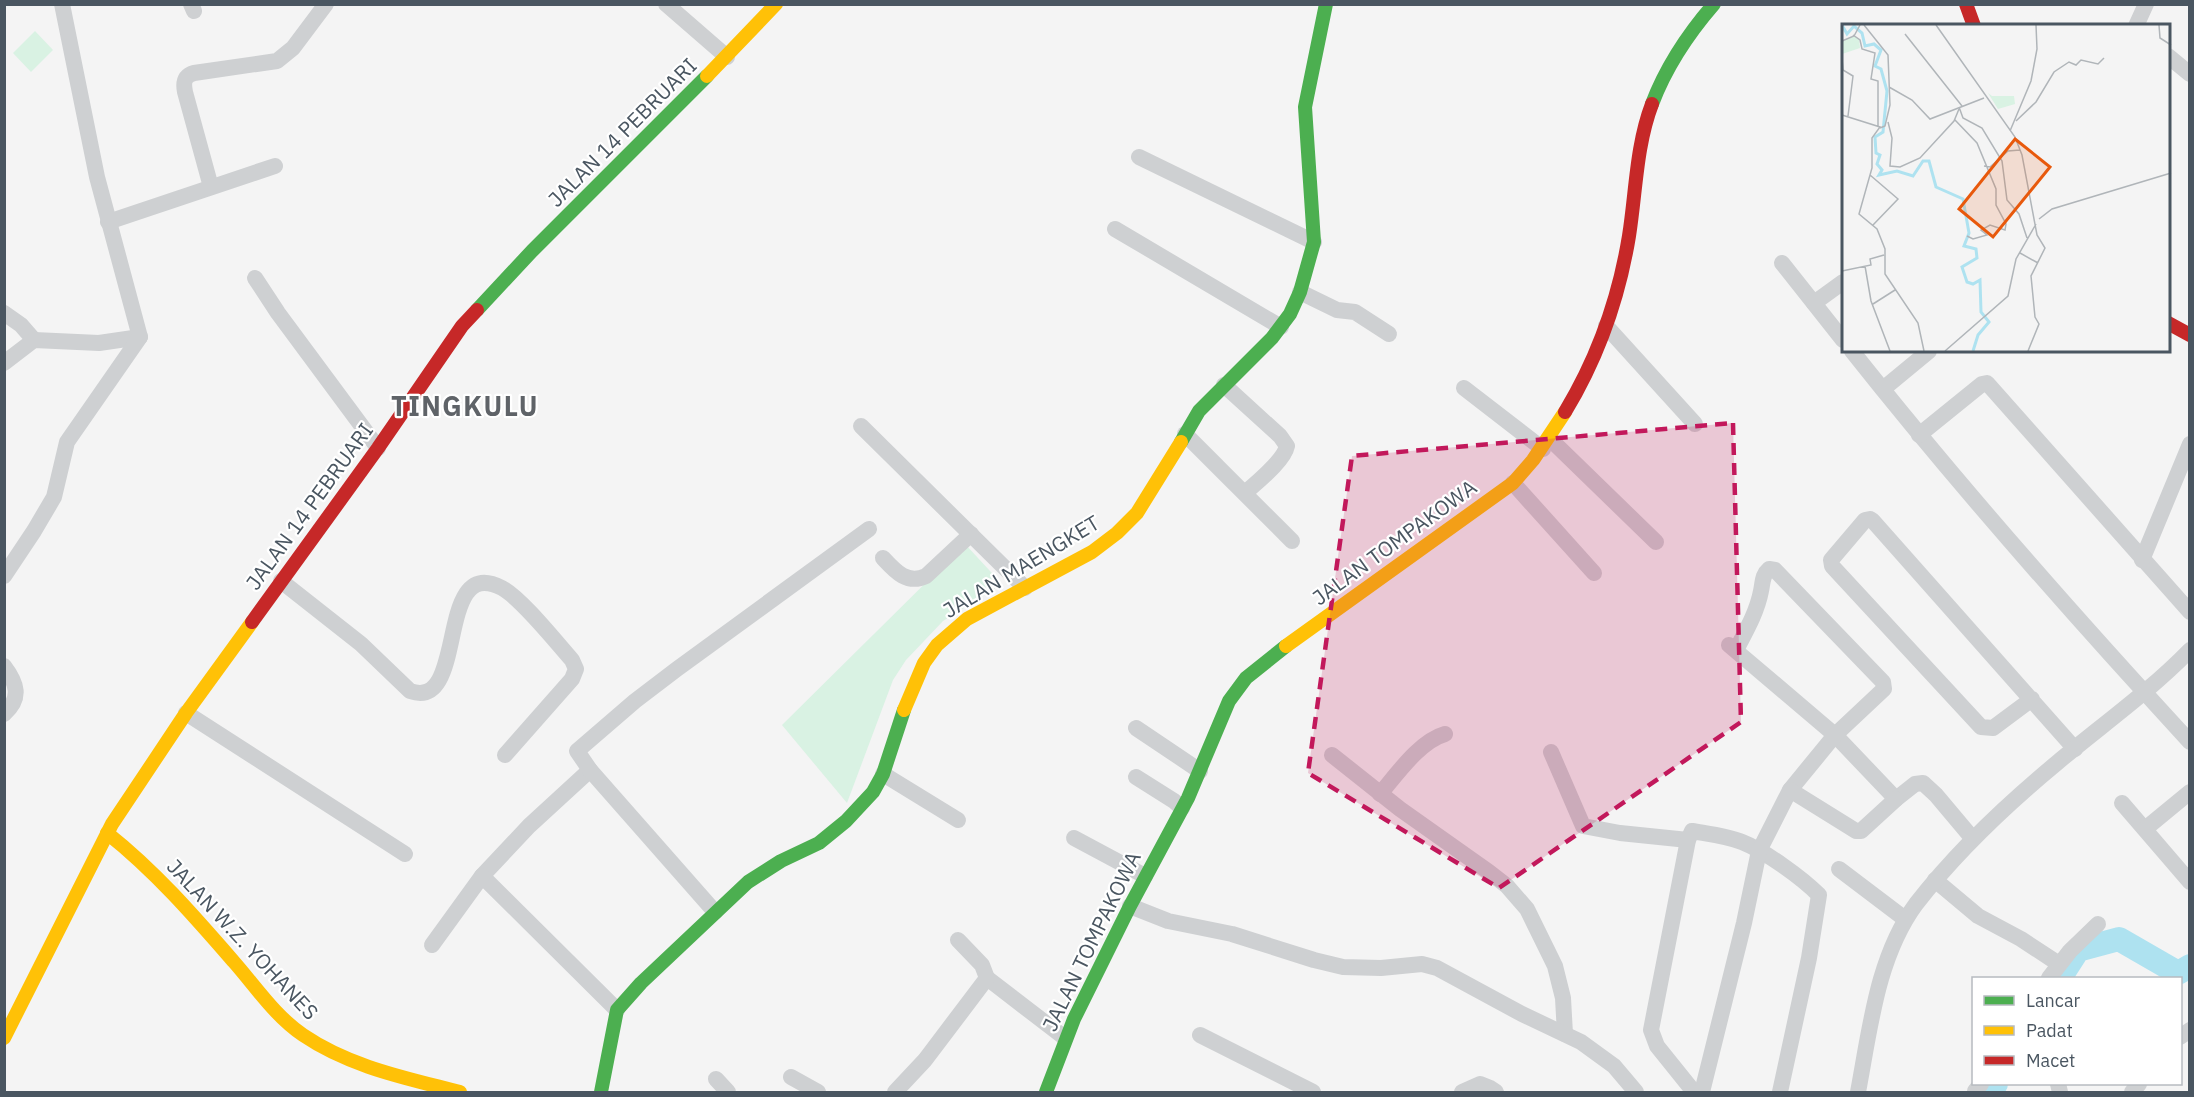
<svg xmlns="http://www.w3.org/2000/svg" width="2194" height="1097" font-family="'IBM Plex Sans',sans-serif">
<rect width="100%" height="100%" fill="#f4f4f4"/>
<g fill="#d9f2e3">
<polygon points="35,31 53,50 31,72 13,53"/>
<polygon points="965,544 1002,584 943,621 906,660 893,680 847,803 782,725"/>
</g>
<g fill="none" stroke-linecap="round" stroke-linejoin="round">
<g stroke="#aee2f0" stroke-width="24">
<polyline points="2060,978 2078,950 2119,939 2178,973 2190,966"/>
<polyline points="1989,1092 1996,1084"/>
</g>
<g stroke="#ced0d2" stroke-width="16">
<polyline points="191,4 194,11"/>
<polyline points="666,4 727,57"/>
<polyline points="2136,26 2146,4"/>
<polyline points="2168,56 2190,74"/>
<polyline points="1139,157 1314,242"/>
<path d="M211,187L185,92C183,82 184,76 194,73L277,61L293,48L326,4"/>
<polyline points="108,222 275,166"/>
<polyline points="1115,229 1281,327"/>
<polyline points="1782,263 1843,340"/>
<polyline points="255,278 278,313 378,448"/>
<polyline points="1300,292 1337,310 1355,312 1389,334"/>
<polyline points="1814,303 1843,282"/>
<polyline points="4,313 21,325 34,340"/>
<polyline points="1606,326 1695,424"/>
<path d="M1852,351C1959,486 2073,615 2190,742"/>
<polyline points="4,363 34,340 99,343 140,337"/>
<path d="M1224,385L1280,436L1287,446C1284,461 1257,482 1245,493"/>
<polyline points="1464,388 1543,449"/>
<polyline points="1883,389 1929,351"/>
<polyline points="861,426 1025,588"/>
<polyline points="1185,434 1292,541"/>
<polyline points="1919,435 1982,384 1987,383 2190,612"/>
<polyline points="1550,439 1656,542"/>
<polyline points="1513,483 1594,573"/>
<path d="M883,558C895,571 907,585 926,576L971,534"/>
<polyline points="2142,560 2190,444"/>
<polyline points="4,576 34,531 54,497 67,442 140,337 97,177 62,4"/>
<path d="M281,581L361,644L410,691C469,712 434,553 502,588C521,598 556,642 572,660L576,669L572,679L505,755"/>
<polyline points="1729,645 1835,735 1896,799 1915,784 1923,783 1936,795 1973,839"/>
<path d="M1736,650C1746,631 1757,612 1761,591C1763,582 1762,575 1769,569L1775,570L1883,682L1884,689L1835,735L1790,790"/>
<path d="M4,666C17,683 22,698 4,714"/>
<polyline points="2032,699 1993,728 1981,727 1832,566 1831,560 1865,520 1870,519 1873,521 2075,749"/>
<polyline points="186,713 405,854"/>
<polyline points="1136,728 1200,771"/>
<polyline points="1551,752 1583,826 1620,833 1688,840"/>
<polyline points="1332,755 1400,809 1489,872 1507,886 1527,909 1555,966 1563,998 1565,1034"/>
<polyline points="590,770 529,826 482,876 617,1010"/>
<polyline points="883,774 958,820"/>
<polyline points="1136,777 1174,801 1182,808"/>
<path d="M1380,794C1397,774 1420,741 1445,734"/>
<polyline points="2122,803 2190,882"/>
<polyline points="2145,829 2190,792"/>
<polyline points="1074,838 1145,876"/>
<polyline points="1839,869 1905,919"/>
<polyline points="1935,880 1978,916 2021,939 2059,964"/>
<polyline points="1130,906 1168,921 1232,934 1314,960 1343,967 1381,968 1422,964 1437,968 1522,1014 1581,1042 1614,1066 1636,1092"/>
<polyline points="715,912 590,770 577,751 635,701 677,669 869,529"/>
<polyline points="432,945 482,876"/>
<polyline points="987,978 1065,1038"/>
<polyline points="2049,978 2070,951 2098,924"/>
<polyline points="1200,1035 1313,1092"/>
<polyline points="2180,1037 2190,1030"/>
<polyline points="791,1077 818,1092"/>
<polyline points="716,1079 728,1092"/>
<polyline points="2058,1084 2060,1092"/>
<polyline points="1975,1091 1981,1084"/>
<polyline points="895,1092 925,1060 987,978 982,965 958,940"/>
<polyline points="1462,1092 1480,1084 1490,1088 1496,1092"/>
<path d="M1694,1092L1657,1046L1651,1030L1688,840L1692,831C1709,834 1727,836 1742,842C1765,851 1802,878 1819,895L1809,958L1780,1092"/>
<polyline points="1702,1092 1744,923 1759,851 1790,790 1856,831 1861,831 1896,799"/>
<path d="M1858,1092C1870,1029 1877,957 1916,904C1957,851 2006,805 2058,762C2102,725 2149,692 2190,650"/>
<polyline points="2132,1092 2139,1084"/>
</g>
<g stroke="#4caf50" stroke-width="14">
<path d="M1652,104C1666,67 1688,34 1714,4"/>
<polyline points="477,310 532,251 707,76"/>
<polyline points="1181,442 1199,411 1272,338 1290,314 1300,292 1314,242 1305,107 1326,4"/>
<polyline points="601,1092 617,1010 641,983 748,882 781,861 819,843 846,821 873,792 883,774 904,710"/>
<polyline points="1046,1092 1074,1019 1130,906 1188,798 1229,701 1246,678 1286,646"/>
</g>
<g stroke="#ffc107" stroke-width="14">
<polyline points="707,76 776,4"/>
<polyline points="1286,646 1513,483 1533,460 1565,412"/>
<polyline points="904,710 924,663 937,645 967,619 1092,552 1117,533 1137,513 1181,442"/>
<path d="M107,833C155,871 194,916 234,962C256,987 275,1016 303,1035C350,1067 406,1078 460,1092"/>
<polyline points="4,1038 112,824 186,713 252,622"/>
</g>
<g stroke="#c62828" stroke-width="14">
<polyline points="1966,4 1974,26"/>
<polyline points="2168,323 2190,335"/>
<path d="M1565,412C1597,359 1619,297 1629,236C1636,192 1636,146 1652,104"/>
<polyline points="252,622 378,448 462,326 477,310"/>
</g>
</g>
<path fill="#c2185b" fill-opacity="0.2" stroke="#c2185b" stroke-width="4.5" stroke-dasharray="12 8" stroke-linejoin="round" d="M1733,423L1741,722L1499,888L1308,773L1352,456Z"/>
<g text-anchor="middle" dominant-baseline="central" stroke-width="4.5" stroke-linejoin="round" paint-order="stroke">
<g font-size="21" fill="#4a5661" stroke="#fff">
<text transform="translate(622 132) rotate(-45)">JALAN 14 PEBRUARI</text>
<text transform="translate(309 506) rotate(-54)">JALAN 14 PEBRUARI</text>
<text transform="translate(1394 542) rotate(-36)">JALAN TOMPAKOWA</text>
<text transform="translate(1021 566) rotate(-31)">JALAN MAENGKET</text>
<text transform="translate(243 939) rotate(47)">JALAN W.Z. YOHANES</text>
<text transform="translate(1091 941) rotate(-64)">JALAN TOMPAKOWA</text>
</g>
<g font-size="27" font-weight="bold" letter-spacing="1.5" fill="#5f6368" stroke="#fff">
<text x="465" y="405">TINGKULU</text>
</g>
</g>
<g transform="translate(1842 24)">
<rect width="328" height="328" fill="#f4f4f4"/>
<path d="M12,12L17,15L18,24L0,30V17ZM146,69L150,72H172L173,80L156,85Z" fill="#d9f2e3"/>
<path fill="none" stroke="#aee2f0" stroke-width="3" d="M0,1L5,10L12,2L20,9L23,22L32,20L39,26L33,42L39,45L45,67L41,108L33,113L34,129L38,131L35,140L40,146L37,151L55,147L71,152L81,137H87L94,163L121,175L127,209L122,222L134,225L135,234L120,243L125,258L131,260L138,256L139,288L147,298L136,311L131,327"/>
<path fill="none" stroke="#b0b5b9" stroke-width="1.5" d="M22,1L46,31L48,81L43,102L38,104M94,1L173,113L180,131L195,211L203,224L189,252L193,293L197,300L186,327M317,1L318,14L329,21M63,10L120,82M11,11L18,16L20,25L33,29L29,55L36,57V102M0,17L12,12L18,1M0,35L1,46L11,52L6,92M47,63L70,76L88,95L142,74M117,83L121,94L140,104L160,137L165,176L177,190L185,214M0,91L38,103L30,114V144L17,190L35,205L43,225V250L76,299L82,327M113,96L135,119L154,165V181L164,200L163,206L148,201L139,206L145,211L131,215L125,212M174,97L194,78L212,48L227,38L234,41L239,36L256,40L262,34M46,98L50,114L48,142L58,143L78,134L112,97L117,85M168,107L189,57L195,25L194,1M142,142L148,143L166,127L178,126M28,151L56,175L31,201M197,195L210,185L329,149M178,229L196,239M23,242L29,277L48,327M0,247L29,241L28,235L42,231M31,280L53,266M103,327L166,272L174,235L194,200"/>
<path fill="#e8590c" fill-opacity="0.15" stroke="#e8590c" stroke-width="3" d="M173,115L208,143L151,213L117,185Z"/>
<rect width="328" height="328" fill="none" stroke="#4a5661" stroke-width="3"/>
</g>
<rect width="2194" height="1097" fill="none" stroke="#4a5661" stroke-width="12"/>
<rect x="1972" y="977" width="210" height="108" fill="#ffffff" stroke="#b7bbc0" stroke-width="1.5"/>
<rect x="1984" y="996" width="30" height="9" fill="#4caf50" stroke="#b7bbc0" stroke-width="1.5"/>
<text x="2026" y="1007" font-size="18" fill="#4a5661">Lancar</text>
<rect x="1984" y="1026" width="30" height="9" fill="#ffc107" stroke="#b7bbc0" stroke-width="1.5"/>
<text x="2026" y="1037" font-size="18" fill="#4a5661">Padat</text>
<rect x="1984" y="1056" width="30" height="9" fill="#c62828" stroke="#b7bbc0" stroke-width="1.5"/>
<text x="2026" y="1067" font-size="18" fill="#4a5661">Macet</text>
</svg>
